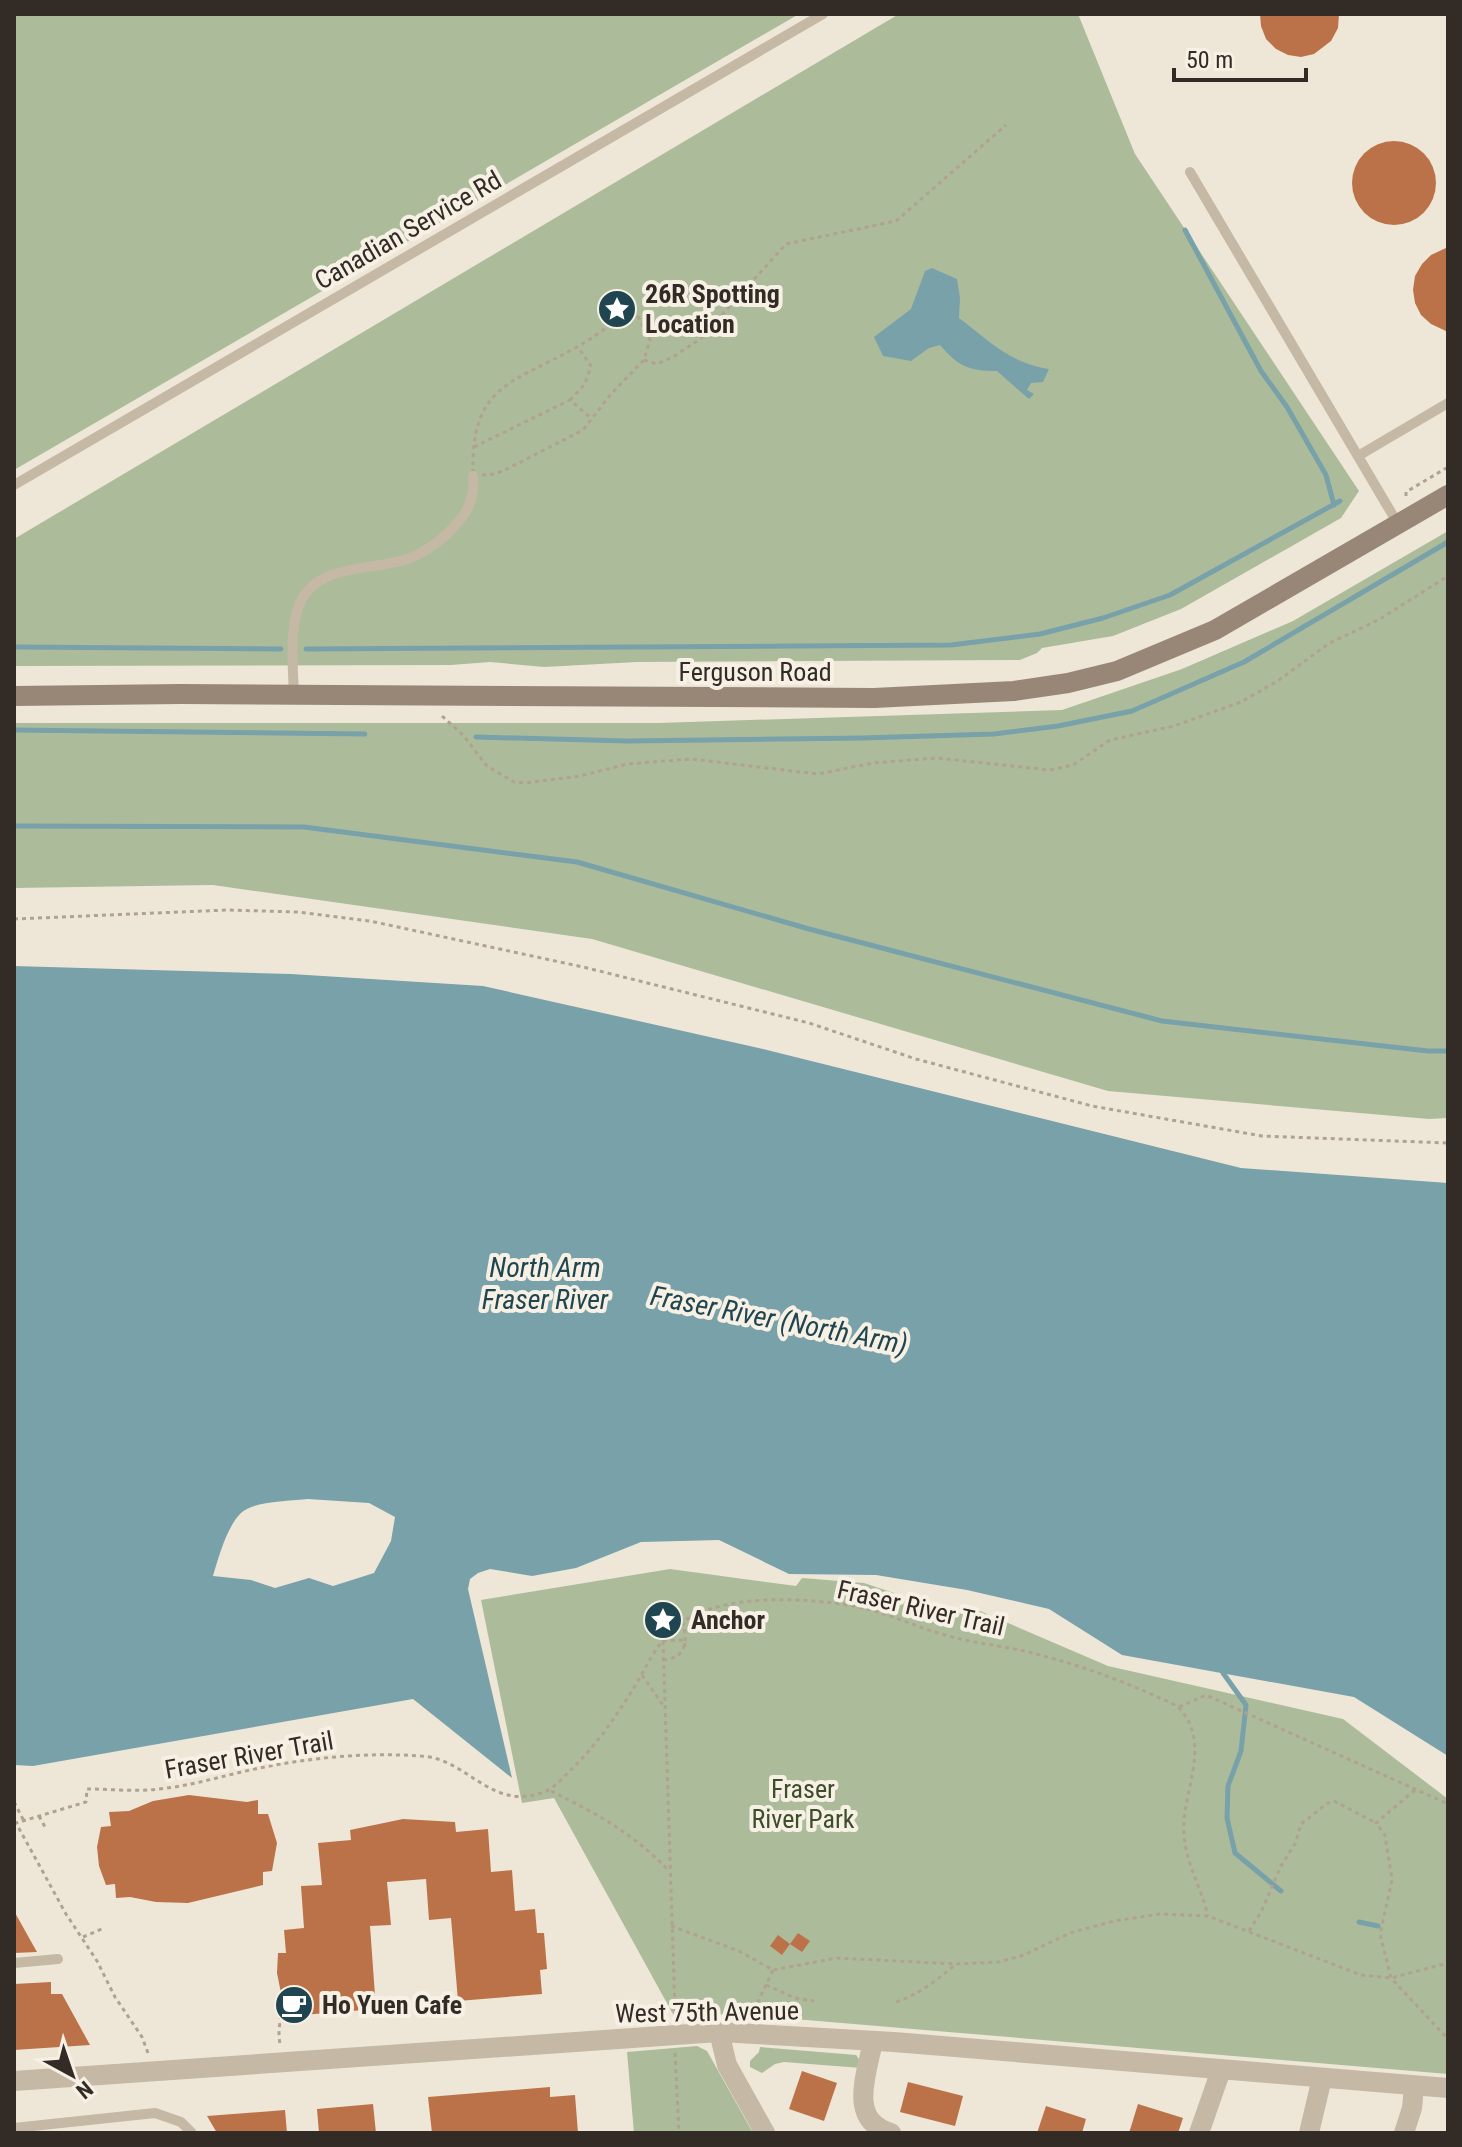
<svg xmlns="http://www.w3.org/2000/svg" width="1462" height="2147" font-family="'Roboto Condensed',sans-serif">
<rect width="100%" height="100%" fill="#eee7d8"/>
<g fill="#acbc9a">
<polygon points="14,14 799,14 14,470"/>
<polygon points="899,14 1078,14 1135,154 1359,491 1341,518 1181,609 1113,636 1042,648 1037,653 1020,660 637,662 544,667 490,662 451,665 14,666 14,539"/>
<polygon points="1448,531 1448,1118 1429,1119 1108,1091 592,939 213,885 14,888 14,723 659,723 1062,710 1182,669 1293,621"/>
<polygon points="670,1569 796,1586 802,1578 864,1583 900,1595 902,1601 980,1611 1108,1666 1343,1719 1448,1799 1448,2074 734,2014 674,2016 554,1798 522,1803 481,1600"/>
<polygon points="697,2046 707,2051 753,2133 634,2133 627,2052"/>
<polygon points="760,2047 856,2055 861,2062 861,2068 784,2062 775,2064 762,2073 750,2067 750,2061 759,2052"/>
</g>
<g fill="#79a1a9" fill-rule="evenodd">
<path d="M932,268L957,279L960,298L959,318C990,341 1009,363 1049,369L1043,382L1031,383L1027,390L1034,394L1029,399L997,371C968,371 958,366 940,345L929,348L911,361L883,356L874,337L911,309L925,271Z"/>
<path d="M14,966L291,974L483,986L763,1049L1241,1168L1448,1183V1756L1354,1697L1122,1655L1049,1609L967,1590L876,1575L789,1574L719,1540L641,1542L576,1568L532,1576L490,1569L478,1573L470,1579L468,1589L512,1778L413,1699L33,1766L14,1765ZM308,1499L369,1503L395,1517L391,1541L374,1573L333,1586L309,1578L275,1588L251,1580L213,1576C218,1559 227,1526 241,1513C253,1501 290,1501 308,1499Z"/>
</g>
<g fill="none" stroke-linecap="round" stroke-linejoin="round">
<g stroke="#79a1a9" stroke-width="5">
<polyline points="1185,230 1261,371 1287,407 1326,475 1334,505"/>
<polyline points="14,647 281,649"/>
<polyline points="306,649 951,645 1040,634 1103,618 1170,595 1340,501"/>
<polyline points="14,730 365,734"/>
<polyline points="476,737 627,741 862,738 994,734 1058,726 1132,711 1244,662 1448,542"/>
<polyline points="14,826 304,827 577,862 809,929 1162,1021 1428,1051 1448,1051"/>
<polyline points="1223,1673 1246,1705 1241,1751 1228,1786 1227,1818 1235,1853 1281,1891"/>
<polyline points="1359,1922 1378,1926"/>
</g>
</g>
<g fill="#bc7248">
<polygon points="1260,14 1339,14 1338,28 1331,41 1314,54 1301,57 1288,55 1276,49 1266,39 1261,26"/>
<circle cx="1394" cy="183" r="42"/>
<polygon points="1448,247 1448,332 1431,324 1421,315 1415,303 1413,290 1415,276 1422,264 1431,255"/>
<polygon points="189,1795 247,1802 258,1800 258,1814 268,1814 277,1843 272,1871 263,1872 263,1885 188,1903 156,1902 130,1897 116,1898 115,1884 106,1885 99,1866 97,1847 101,1827 111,1826 109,1812 129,1811 153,1801"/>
<polygon points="403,1819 455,1822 456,1832 488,1829 491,1872 512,1870 515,1911 535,1909 537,1933 544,1933 547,1969 540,1970 542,1994 458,2001 451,1918 429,1920 426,1879 387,1882 391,1925 370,1926 376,2009 290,2016 288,1993 281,1993 277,1973 278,1953 286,1953 284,1930 304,1928 301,1886 322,1885 318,1843 351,1840 350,1830"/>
<polygon points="14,1911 37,1952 14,1953"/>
<polygon points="798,1933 810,1941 802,1952 790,1944"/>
<polygon points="778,1935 790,1944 782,1955 770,1946"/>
<polygon points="51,1982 51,1994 62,1994 90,2045 14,2050 14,1984"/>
<polygon points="802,2071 837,2083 824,2121 789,2109"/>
<polygon points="908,2082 963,2096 955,2126 900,2112"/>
<polygon points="550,2087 550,2097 575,2095 578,2133 432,2133 428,2097"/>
<polygon points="373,2104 376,2133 319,2133 317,2109"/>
<polygon points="1138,2104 1183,2118 1178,2133 1129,2133"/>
<polygon points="1046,2106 1086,2119 1082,2133 1037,2133"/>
<polygon points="285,2110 287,2133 217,2133 207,2116"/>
</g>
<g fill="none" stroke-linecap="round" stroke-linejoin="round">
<g stroke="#b1a290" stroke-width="3" stroke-dasharray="4 4" stroke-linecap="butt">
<path d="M634,309L650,340L644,360L611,394L583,430L509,468L495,474L473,476C470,385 511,384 577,347C597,336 614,321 634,309Z"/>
<polyline points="644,360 657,364 673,357 700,339 786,244 896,221 1006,125"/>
<polyline points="570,400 585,384 591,366 578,347"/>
<polyline points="474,447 570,400 592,419"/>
<polyline points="1406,496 1406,492 1448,467"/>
<polyline points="442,716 463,735 487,766 514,782 525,783 580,776 627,764 691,759 818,774 873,763 937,758 1050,770 1073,765 1110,740 1174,726 1241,702 1279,680 1328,644 1380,619 1448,576"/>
<polyline points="14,919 227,910 298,912 370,921 583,967 809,1023 916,1059 1092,1106 1262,1136 1448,1143"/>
<polyline points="663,1641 675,2011"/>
<polyline points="663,1641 684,1640 685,1647"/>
<path d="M663,1660C686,1658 688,1642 683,1623"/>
<polyline points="642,1675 665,1708"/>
<polyline points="1179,1707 1206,1695 1448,1804"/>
<polyline points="1415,1790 1376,1823 1385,1835 1392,1880 1380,1934 1391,1978 1448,2039"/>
<path d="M551,1791C597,1814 633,1833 669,1871"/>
<polyline points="14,1802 24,1821"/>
<polyline points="39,1816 46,1829"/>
<polyline points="671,1926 739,1951 773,1970 837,1958 956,1964 999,1962 1024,1955 1070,1933 1114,1921 1160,1914 1208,1916 1361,1975 1391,1978 1448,1963"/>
<polyline points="1249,1931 1261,1912 1281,1866 1295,1844 1301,1824 1328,1803 1334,1801 1376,1823"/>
<polyline points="83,1937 104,1928"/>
<polyline points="766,1985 795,1998 814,2001"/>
<path d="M896,2002C920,1994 937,1980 956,1964"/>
<polyline points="754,2010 773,1970"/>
<path d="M280,2043C277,2031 282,2016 281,2002"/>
<path d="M148,2053L142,2037L115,1997L97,1961L66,1914L16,1823L86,1802L87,1789C110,1789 135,1792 159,1789C190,1786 219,1777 250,1770C306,1758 363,1752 421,1756C468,1758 492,1814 546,1791C556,1787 565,1775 573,1768C595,1746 613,1721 630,1694C648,1666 659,1633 691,1617C734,1594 807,1598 854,1606C887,1612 917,1628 949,1636C972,1643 996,1645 1020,1650C1064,1660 1107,1675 1149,1693C1158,1698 1173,1702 1180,1709C1209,1741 1187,1784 1184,1820C1181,1856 1200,1883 1208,1916"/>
<polyline points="675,2053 679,2133"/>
</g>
<g stroke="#c5b8a5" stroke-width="10">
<polyline points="1190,172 1398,524"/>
<polyline points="1358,456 1448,403"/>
<polyline points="14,485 823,14"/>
<path d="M294,695C293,670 289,626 300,603C319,561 374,572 410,558C429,550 446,537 459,521C470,509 475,492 473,476"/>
<polyline points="14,1963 58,1959"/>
<polyline points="14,2128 155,2113 181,2122 192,2133"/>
</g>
<g stroke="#c5b8a5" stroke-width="20">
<polyline points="719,2032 727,2065 765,2133"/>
<path d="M873,2041C867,2074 847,2120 891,2133"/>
<polyline points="14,2081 719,2032 894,2042 1448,2088"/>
<polyline points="1199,2133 1221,2070"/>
<polyline points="1309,2133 1322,2078"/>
<polyline points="1404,2133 1412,2108 1414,2087"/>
</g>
<polyline stroke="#988777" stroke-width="20" points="14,696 181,694 874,698 1014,691 1068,683 1117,671 1215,630 1448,495"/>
</g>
<defs>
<g id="sight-disc" transform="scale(2)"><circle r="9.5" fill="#1f4650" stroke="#f7f0e4"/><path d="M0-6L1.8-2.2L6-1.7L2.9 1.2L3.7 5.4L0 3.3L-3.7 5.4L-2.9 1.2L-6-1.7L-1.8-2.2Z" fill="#fff"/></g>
<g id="cafe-disc" transform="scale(2)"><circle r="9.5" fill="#1f4650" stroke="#f7f0e4"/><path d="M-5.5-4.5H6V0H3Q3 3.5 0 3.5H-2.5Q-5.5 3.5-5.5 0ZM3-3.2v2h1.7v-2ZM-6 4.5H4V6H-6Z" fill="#fff"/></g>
</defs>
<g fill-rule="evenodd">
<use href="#sight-disc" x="617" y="309"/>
<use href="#sight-disc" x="663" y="1620"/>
<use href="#cafe-disc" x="294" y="2005"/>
</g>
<g text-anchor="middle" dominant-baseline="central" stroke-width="8" stroke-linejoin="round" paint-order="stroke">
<g font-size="26" fill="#322b26" stroke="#f7f0e4">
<text transform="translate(408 230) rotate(-30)">Canadian Service Rd</text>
<text x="755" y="672">Ferguson Road</text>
<text transform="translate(921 1608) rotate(13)">Fraser River Trail</text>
<text transform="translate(249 1755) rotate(-10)">Fraser River Trail</text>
<text transform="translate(707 2012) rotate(-1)">West 75th Avenue</text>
</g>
<g font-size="26" font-weight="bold" fill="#322b26" stroke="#f7f0e4" text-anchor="start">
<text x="645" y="294">26R Spotting<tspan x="645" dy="30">Location</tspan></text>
<text x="691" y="1620">Anchor</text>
<text x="322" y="2005">Ho Yuen Cafe</text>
</g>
<g font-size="26" fill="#3d4e2c" stroke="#f7f0e4">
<text x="803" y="1789">Fraser<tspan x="803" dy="30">River Park</tspan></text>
</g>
<g font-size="28" font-style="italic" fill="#1f4650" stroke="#f7f0e4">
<text x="545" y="1267">North Arm<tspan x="545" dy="32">Fraser River</tspan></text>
<text transform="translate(779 1320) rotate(11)">Fraser River (North Arm)</text>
</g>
</g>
<rect width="1462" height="2147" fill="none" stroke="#322b26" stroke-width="32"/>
<g transform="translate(72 2075) rotate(140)" stroke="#f7f0e4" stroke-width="6" paint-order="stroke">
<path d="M0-6L14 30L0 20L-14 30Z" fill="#322b26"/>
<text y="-12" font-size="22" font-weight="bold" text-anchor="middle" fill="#322b26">N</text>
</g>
<path d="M1174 68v12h132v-12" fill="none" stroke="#322b26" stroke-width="4"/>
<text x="1186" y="68" font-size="24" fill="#322b26" stroke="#f7f0e4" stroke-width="6" paint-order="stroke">50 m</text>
</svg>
